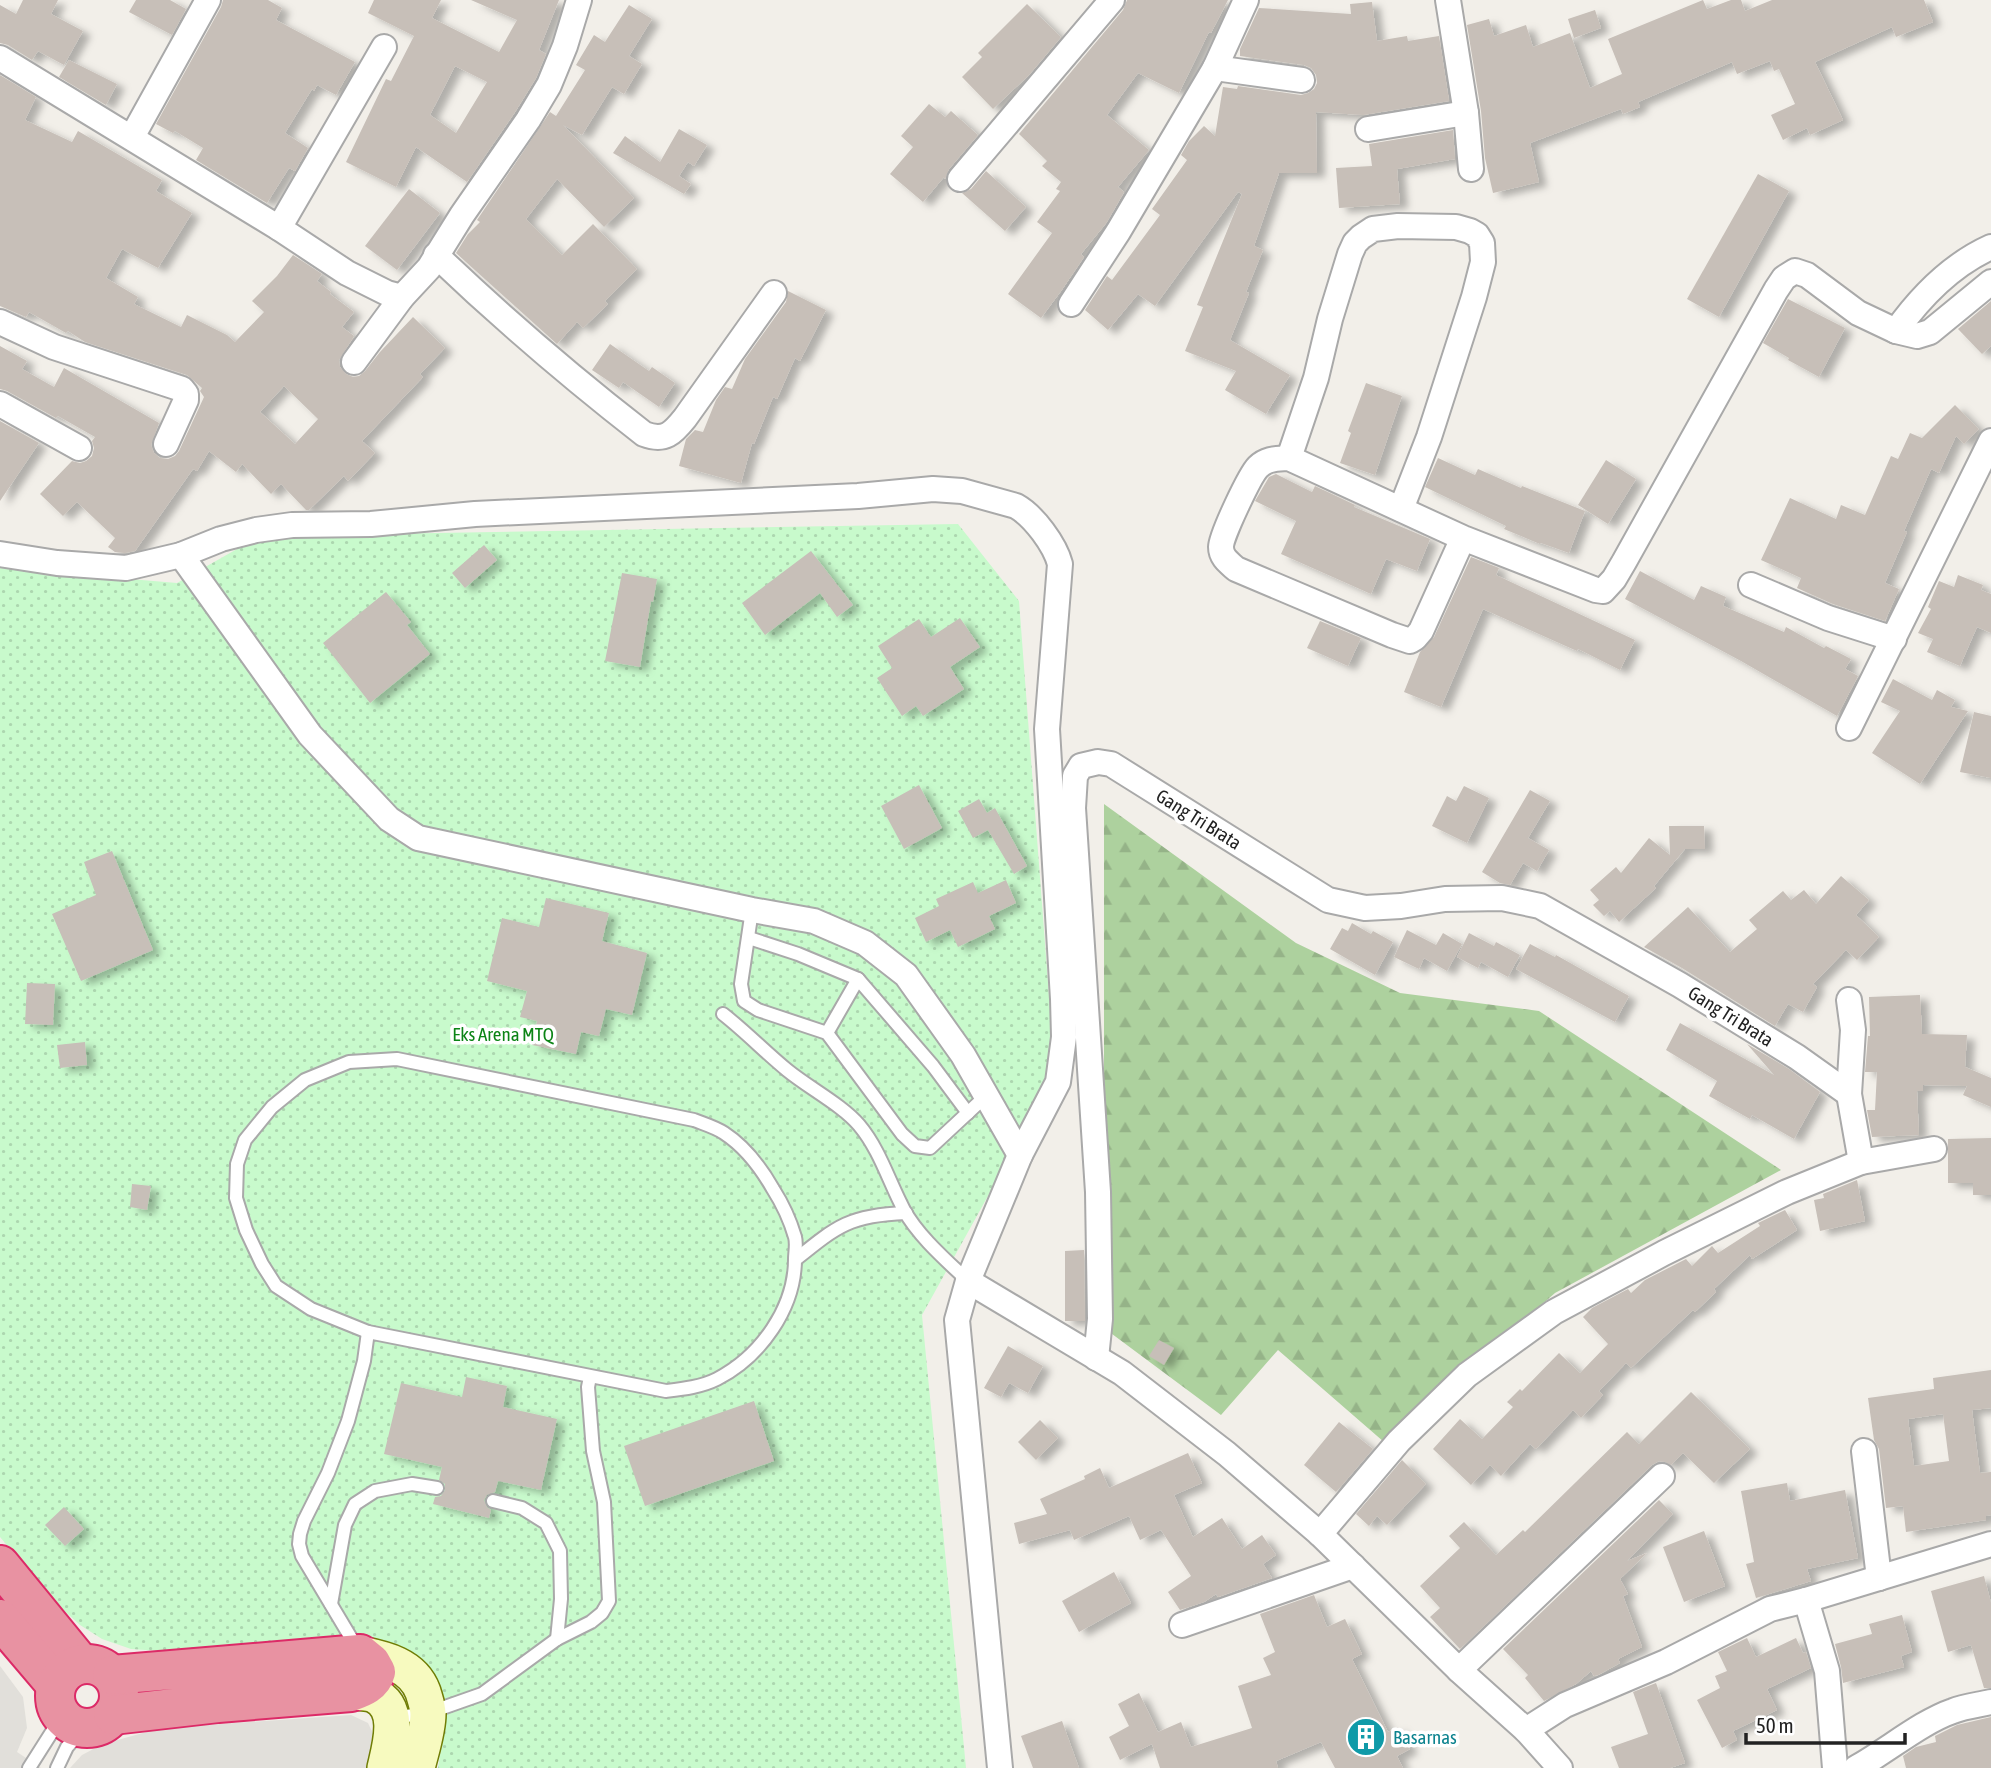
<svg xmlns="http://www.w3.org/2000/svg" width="1991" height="1768" font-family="'Asap Condensed',sans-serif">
<defs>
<pattern id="forest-firs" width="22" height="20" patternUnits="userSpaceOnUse" patternTransform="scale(1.75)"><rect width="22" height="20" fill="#add19e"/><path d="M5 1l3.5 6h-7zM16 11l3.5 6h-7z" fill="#95b388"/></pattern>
<pattern id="park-dots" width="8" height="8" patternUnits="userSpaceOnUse" patternTransform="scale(1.75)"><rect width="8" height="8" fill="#c8facc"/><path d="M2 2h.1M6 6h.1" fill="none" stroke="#acd6af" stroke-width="1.8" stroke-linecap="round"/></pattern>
<filter id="shadow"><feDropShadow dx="8" dy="4.5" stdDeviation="3.5" flood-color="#0004"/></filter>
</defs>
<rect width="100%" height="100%" fill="#f2efe9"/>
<g fill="#e1dfda">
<polygon points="0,1666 23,1697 27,1728 17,1752 41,1768 0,1768"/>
<polygon points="351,1715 368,1723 378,1744 373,1768 70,1768 82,1755 103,1744 161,1728"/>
</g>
<polygon fill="url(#forest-firs)" points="1104,804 1296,943 1400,993 1539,1011 1781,1170 1555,1293 1384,1442 1278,1350 1221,1415 1104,1328"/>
<polygon fill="url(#park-dots)" points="958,524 1019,601 1055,1075 922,1315 966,1768 438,1768 444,1729 439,1691 420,1669 131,1649 102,1639 80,1625 59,1606 0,1537 0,568 177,583 260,536"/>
<g fill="#c7bfb8" fill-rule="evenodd" filter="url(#shadow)">
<polygon points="23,0 58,0 51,14 83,31 64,65 38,51 32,60 8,45 0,43 0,5 16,14"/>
<polygon points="136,0 170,0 186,9 172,35 129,12"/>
<polygon points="223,0 268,0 282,8 276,20 355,62 336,95 317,85 314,91 312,89 285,133 308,148 295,171 289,168 267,203 196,160 203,148 175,131 173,133 156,124 221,7"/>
<path d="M374,0H441L432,18L499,52L517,20L471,0H559L539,50L546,54L536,78L515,112L467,182L416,147L396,187L346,162L386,79L391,81L414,36L368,13ZM455,66L487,82L456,133L430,115Z"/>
<polygon points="1127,0 1228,0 1211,33 1209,32 1179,93 1138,73 1107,115 1149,150 1118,187 1124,192 1107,222 1081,254 1084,257 1061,291 1041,318 1008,294 1052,233 1037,222 1060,191 1056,189 1061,182 1042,166 1047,161 1019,134 1123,10"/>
<polygon points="1703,0 1707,9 1731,0 1741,0 1745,11 1772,0 1924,0 1933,22 1896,37 1892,27 1815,62 1843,120 1810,135 1807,128 1783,140 1771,115 1795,104 1779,69 1774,71 1770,61 1737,74 1732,62 1638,102 1640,107 1623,114 1621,109 1530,143 1539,182 1493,193 1485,158 1481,111 1467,25 1489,19 1494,36 1526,25 1533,47 1570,33 1590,88 1622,74 1608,39"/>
<polygon points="1372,2 1377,41 1407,36 1408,41 1439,36 1449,101 1363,115 1316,112 1317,173 1279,173 1254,246 1263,250 1246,292 1249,293 1230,340 1290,375 1266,414 1225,390 1236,371 1185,351 1203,307 1197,305 1242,194 1238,192 1155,306 1138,294 1108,330 1085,310 1107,276 1112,280 1160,215 1152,209 1187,160 1181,155 1189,141 1204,126 1215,136 1223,87 1237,89 1238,86 1301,95 1308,93 1314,89 1317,83 1316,75 1311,68 1304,65 1240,56 1240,49 1259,8 1351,14 1350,4"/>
<polygon points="1027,4 1061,37 1029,75 993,109 962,77 982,57 978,53"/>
<polygon points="629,5 652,19 629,56 642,64 624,94 612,87 582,135 563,125 634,198 604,227 557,179 526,219 562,255 593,224 637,269 605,301 608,304 583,328 577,322 557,344 456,253 468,234 480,222 477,220 550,112 556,116 585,70 576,65 594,35 605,42"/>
<polygon points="1595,10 1601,28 1574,38 1568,19"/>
<polygon points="69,60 117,84 106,105 59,77"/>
<path d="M0,75L36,97L25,120L72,142L78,131L162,180L156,191L192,213L158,268L122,249L106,278L138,297L134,304L181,327L187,315L227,335L235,342L264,312L252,301L277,276L293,255L322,274L317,281L331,292L330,294L354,312L342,327L354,336L339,360L340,367L346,374L353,377L359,376L365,371L380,352L413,317L445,348L420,374L423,377L362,441L375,453L348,481L344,476L309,510H306L281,484L271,494L242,464L236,472L209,451L197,471L193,469L135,551L125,553L115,552L108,547L115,538L77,502L63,516L40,494L72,461L80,463L86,461L92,456L94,448L92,441L95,437L58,416L56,418L7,391L0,389V346L27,361L22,369L54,387L64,368L159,423L151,445L154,453L160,458L168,459L175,456L179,451L204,397L200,391L202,388L187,375L85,342L68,331L66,333L29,312L26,317L0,306ZM284,386L318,419L295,444L260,412Z"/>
<polygon points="929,104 945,117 951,111 978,135 949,169 945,179 944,177 923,202 890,174 913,147 901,136"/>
<polygon points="679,129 707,145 694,166 688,162 679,176 691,184 684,194 613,153 625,136 660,162"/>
<polygon points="1453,130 1455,159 1397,169 1400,204 1339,208 1336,168 1372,166 1369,144"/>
<polygon points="986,171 1026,207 1005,231 962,193 971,189"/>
<polygon points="1758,174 1789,191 1719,317 1687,299"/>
<polygon points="409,189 440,213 397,270 365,246"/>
<polygon points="788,291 826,310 800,361 795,358 777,399 773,397 754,444 752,443 741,483 679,466 686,439 695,430 703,432 716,400 725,387 732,389 745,359 786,302"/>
<polygon points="1788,299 1845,328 1819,377 1788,360 1789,358 1763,343"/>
<polygon points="1991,301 1991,346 1982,354 1958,329"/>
<polygon points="610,344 649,371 652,367 675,383 659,407 623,382 619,388 592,370"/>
<polygon points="1366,383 1402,396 1375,475 1340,463 1351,433 1348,431"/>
<polygon points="1955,405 1979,429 1964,444 1956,436 1939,473 1931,469 1904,531 1907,532 1885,583 1899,589 1885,621 1833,604 1797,588 1801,578 1761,560 1790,498 1836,519 1841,505 1865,515 1891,456 1898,459 1910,433 1922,438"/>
<polygon points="0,421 39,443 0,501"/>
<polygon points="1438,458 1475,475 1478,469 1521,488 1522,486 1585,511 1569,553 1541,543 1540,544 1504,529 1506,526 1425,487"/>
<polygon points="1606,460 1636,479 1608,524 1578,505"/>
<polygon points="1276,474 1312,492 1315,486 1355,505 1354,507 1430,539 1417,571 1386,559 1371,594 1281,554 1296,521 1255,501 1269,477"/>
<polygon points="484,545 497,560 465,588 452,573"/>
<polygon points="811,551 853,605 837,617 820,593 765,635 742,603"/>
<polygon points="1471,557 1499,568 1496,575 1635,640 1620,670 1578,649 1577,651 1483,609 1441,707 1404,692 1420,652 1434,637"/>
<polygon points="1640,571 1694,600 1701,586 1726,597 1723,606 1784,632 1786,627 1824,648 1826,646 1851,659 1845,669 1858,676 1837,716 1741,661 1625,599"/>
<polygon points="622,573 657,579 653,602 651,601 640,667 605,661"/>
<polygon points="1958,575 1983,585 1981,590 1991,594 1991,633 1977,627 1960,666 1927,652 1933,639 1918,633 1931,609 1928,607 1939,581 1954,587"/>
<polygon points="386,592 411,622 407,625 430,654 370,703 323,643"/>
<polygon points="960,618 980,647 950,667 964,689 923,716 916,706 902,716 877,678 892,668 878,646 919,619 931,637"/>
<polygon points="1320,621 1361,638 1348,666 1307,648"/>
<polygon points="1893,679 1932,700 1937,690 1955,700 1951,707 1968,711 1920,784 1872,753 1900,711 1881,702"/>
<polygon points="1974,712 1991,716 1991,778 1960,772"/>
<polygon points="919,785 942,828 904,849 881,806"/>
<polygon points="1464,786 1489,798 1467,843 1432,826 1447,796 1456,801"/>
<polygon points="1530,790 1550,801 1528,838 1549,850 1537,871 1523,863 1510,885 1500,883 1482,872"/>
<polygon points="979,799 987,813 995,808 1027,866 1014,874 988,830 973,838 958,811"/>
<polygon points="1669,826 1704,826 1705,849 1685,849 1654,886 1656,888 1619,922 1610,911 1604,916 1593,905 1599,900 1590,890 1616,867 1621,873 1649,838 1670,855"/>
<polygon points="112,851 153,950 81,981 52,914 96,895 84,862"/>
<polygon points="1841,876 1869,900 1856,915 1879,937 1857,960 1846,950 1813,984 1817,987 1803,1012 1788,1004 1775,1026 1682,968 1644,947 1688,907 1730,952 1757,929 1749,920 1783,891 1791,900 1804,890 1816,904"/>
<polygon points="1006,880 1016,903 989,916 995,929 958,947 950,930 926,942 915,918 939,906 936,899 973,882 978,893"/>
<polygon points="546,898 609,913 602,941 647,953 632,1015 606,1009 599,1036 581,1032 576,1054 532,1045 537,1021 520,1017 527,991 487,981 502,918 539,927"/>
<polygon points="1352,923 1371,934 1373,931 1393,942 1375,975 1330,949 1342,928 1348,931"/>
<polygon points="1407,930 1436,945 1443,933 1462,944 1447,971 1424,958 1419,969 1394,957"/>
<polygon points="1469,933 1494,946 1496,942 1520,955 1508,977 1481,962 1478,968 1457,957"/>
<polygon points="1530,944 1555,957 1556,955 1629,996 1615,1022 1516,969"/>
<polygon points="27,983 55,984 53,1025 25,1024"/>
<polygon points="1920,995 1922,1034 1967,1035 1965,1067 1991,1078 1991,1107 1963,1095 1967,1086 1923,1085 1923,1091 1917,1091 1919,1135 1872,1137 1867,1110 1875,1110 1877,1072 1865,1072 1868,1036 1870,1036 1869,997"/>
<polygon points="1680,1023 1774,1075 1747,1044 1789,1069 1820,1092 1794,1139 1752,1115 1750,1119 1709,1096 1717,1081 1666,1050"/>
<polygon points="85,1042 87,1065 60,1068 57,1045"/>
<polygon points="1991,1138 1991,1195 1973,1195 1973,1183 1948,1183 1948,1139"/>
<polygon points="1857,1180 1865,1221 1820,1231 1814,1200 1824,1198 1823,1194"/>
<polygon points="132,1184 151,1186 147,1210 130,1207"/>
<polygon points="1785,1210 1797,1230 1752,1259 1750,1255 1714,1289 1716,1292 1695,1312 1693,1310 1631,1368 1626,1363 1599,1391 1603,1395 1581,1418 1573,1410 1536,1449 1530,1444 1501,1476 1490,1465 1471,1485 1433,1449 1460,1419 1482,1439 1513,1407 1507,1402 1520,1389 1522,1391 1559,1353 1580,1373 1608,1344 1583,1317 1592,1308 1628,1289 1631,1293 1645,1280 1686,1259 1692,1266 1712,1246 1718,1253 1760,1226 1758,1223"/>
<polygon points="1084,1250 1085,1321 1065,1321 1065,1251"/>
<polygon points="1159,1340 1174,1348 1164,1365 1149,1356"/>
<polygon points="1008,1346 1043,1366 1028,1393 1009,1383 1001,1397 984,1388"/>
<path d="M1991,1370V1408L1972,1410L1980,1473L1991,1472V1515L1986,1516V1520L1906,1532L1903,1506L1886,1508L1879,1449L1874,1440L1868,1398L1934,1389L1933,1378ZM1943,1414L1949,1461L1914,1466L1908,1419Z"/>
<polygon points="466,1377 507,1386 503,1407 557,1419 541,1490 498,1481 495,1492 487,1495 484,1500 487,1507 491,1510 489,1518 433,1504 435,1497 441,1496 445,1490 445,1484 439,1480 442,1467 384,1454 401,1383 462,1397"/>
<polygon points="1691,1392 1750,1449 1714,1483 1683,1453 1671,1465 1665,1462 1659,1461 1652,1465 1460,1649 1430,1617 1440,1608 1420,1586 1460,1548 1449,1536 1464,1522 1496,1555 1523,1530 1525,1532 1627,1432 1639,1444"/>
<polygon points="754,1401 774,1461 645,1506 624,1446"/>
<polygon points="1040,1420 1058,1438 1036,1460 1018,1442"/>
<polygon points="1339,1422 1373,1449 1336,1492 1304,1465"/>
<polygon points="1188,1453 1202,1483 1174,1495 1193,1537 1222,1518 1242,1549 1262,1535 1276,1555 1263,1564 1272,1578 1218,1597 1216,1594 1204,1602 1180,1610 1168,1592 1191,1576 1161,1530 1140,1540 1129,1516 1074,1540 1070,1530 1019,1544 1014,1523 1047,1514 1040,1499 1085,1479 1084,1476 1100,1468 1109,1488"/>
<polygon points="1402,1460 1426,1484 1387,1525 1377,1516 1369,1526 1356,1514"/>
<polygon points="1787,1483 1790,1501 1845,1490 1858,1558 1807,1569 1811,1581 1756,1598 1746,1564 1754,1562 1741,1491"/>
<polygon points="1659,1500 1673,1514 1627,1561 1647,1553 1620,1579 1628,1594 1623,1596 1642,1647 1618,1659 1620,1663 1598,1675 1594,1676 1591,1671 1576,1684 1544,1701 1525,1678 1528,1675 1503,1649"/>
<polygon points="64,1507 84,1529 65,1546 45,1525"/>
<polygon points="1704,1531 1725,1586 1684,1602 1663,1547"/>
<polygon points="1114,1572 1131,1603 1079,1632 1062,1601"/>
<polygon points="1984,1576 1991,1603 1991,1688 1984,1688 1971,1645 1948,1652 1931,1591"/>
<polygon points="1314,1595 1327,1627 1345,1619 1362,1654 1352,1659 1388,1732 1398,1727 1410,1749 1397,1756 1403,1768 1335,1768 1321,1742 1276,1761 1278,1768 1160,1768 1152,1744 1120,1760 1109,1737 1129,1726 1118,1704 1139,1693 1158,1732 1181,1722 1191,1747 1252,1728 1238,1686 1271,1675 1263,1658 1275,1652 1260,1614"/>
<polygon points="1902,1615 1912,1652 1901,1656 1904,1667 1843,1683 1841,1667 1835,1644 1872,1634 1869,1624"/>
<polygon points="1747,1638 1756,1657 1796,1638 1803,1653 1806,1652 1811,1668 1767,1689 1777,1710 1733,1731 1737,1740 1722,1748 1697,1700 1720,1688 1715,1676 1727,1671 1718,1652"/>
<polygon points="1656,1683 1685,1763 1670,1768 1619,1768 1611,1747 1648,1734 1633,1692"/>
<polygon points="1991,1717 1991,1768 1906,1768 1903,1756 1916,1747 1936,1742 1935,1736 1957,1725"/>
<polygon points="1062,1721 1079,1768 1033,1768 1021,1736"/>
</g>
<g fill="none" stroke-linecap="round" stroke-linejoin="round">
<g stroke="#a9a9a9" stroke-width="16">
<g id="lane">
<polyline points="752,910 741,984 744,1001 758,1010 827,1033 902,1134 915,1146 930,1148 987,1095"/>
<polyline points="749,938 798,954 858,979 933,1066 968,1113"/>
<path d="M723,1014C746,1032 765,1052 787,1070C809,1088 842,1105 859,1125C880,1150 889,1182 904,1210C918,1236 947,1261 968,1281"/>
<polyline points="827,1033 858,979"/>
<path d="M397,1059L694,1120C704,1124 715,1127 724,1133C744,1146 761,1168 773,1189C782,1203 790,1220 795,1237C797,1244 795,1252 795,1259C795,1308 761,1356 717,1379C701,1387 683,1389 666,1391L368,1332L311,1309L276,1286L262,1264L246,1230L236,1198L237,1164L245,1140L272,1107L305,1080L349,1062Z"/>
<path d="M795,1260C837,1226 850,1215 906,1213"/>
<polyline points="493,1501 522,1508 546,1523 560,1551 561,1599 557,1639"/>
<polyline points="331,1604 345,1525 355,1504 375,1491 412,1484 437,1488"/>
<polyline points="357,1648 302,1556 299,1544 300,1534 304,1521 328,1473 348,1421 364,1361 368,1332"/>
<polyline points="392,1718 428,1713 482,1694 557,1639 591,1622 602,1613 609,1601 604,1502 593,1451 588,1387 590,1377"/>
<polyline points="29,1768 62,1716"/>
<polyline points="57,1768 67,1747 84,1728"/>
</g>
</g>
<g stroke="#a9a9a9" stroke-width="28">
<g id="street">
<polyline points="1448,0 1466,113 1471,169"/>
<polyline points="0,58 279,228 347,273 387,293 402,297"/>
<polyline points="1215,68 1302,80"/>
<polyline points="1368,129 1466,113"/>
<polyline points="132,137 208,0"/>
<polyline points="960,179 1112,0"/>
<polyline points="279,228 384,47"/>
<path d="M436,255C502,318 572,378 644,434C665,442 673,433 685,418L774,293"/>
<polyline points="1071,304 1118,232 1215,68 1246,0"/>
<polyline points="0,322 54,347 182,389 186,394 186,400 166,444"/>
<polyline points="1896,331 1917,336 1930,332 1991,282"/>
<polyline points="354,362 402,297 429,268 462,215 528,120 549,85 565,46 579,0"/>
<polyline points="0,404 79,448"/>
<polyline points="1289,458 1316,378 1330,319 1350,254 1355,243 1361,237 1373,229 1398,226 1456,227 1470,231 1477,235 1482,243 1483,262 1474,297 1429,437 1401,509"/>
<path d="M1463,538L1421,631L1415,638L1410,641L1392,635L1236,569C1228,562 1221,557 1221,547C1221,536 1250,475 1258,467C1267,458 1278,459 1289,458L1463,538L1596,590L1603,591L1614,579L1624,562L1776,290L1784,278L1795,271L1807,275L1858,313L1896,331C1921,296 1951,265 1991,247"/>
<path d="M0,554L57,563L126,568L181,555L221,539L256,530L292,525L371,524L475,514L858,496L933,489L962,491L1016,506C1034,516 1055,545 1060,564L1047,729L1063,999L1064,1037L1058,1082L1020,1155L968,1281L957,1320L1000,1768"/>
<polyline points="181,555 310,735 389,819 418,838 752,910 814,921 865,943 906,975 963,1055 1020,1155"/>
<polyline points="1751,585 1828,618 1894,639"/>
<polyline points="1849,728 1991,441"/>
<polyline points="1849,1000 1853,1030 1849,1094 1861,1162"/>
<polyline points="968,1281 1122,1373 1227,1454 1320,1534 1459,1670 1526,1730 1560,1768"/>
<polyline points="1096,1358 1100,1319 1098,1192 1073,808 1075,776 1081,766 1098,762 1111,764 1328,900 1365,908 1401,906 1445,899 1502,898 1540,906 1680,985 1797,1057 1849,1094"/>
<polyline points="1864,1451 1879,1578"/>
<polyline points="1320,1534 1399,1441 1467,1375 1554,1312 1664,1253 1787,1192 1861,1162 1934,1149"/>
<polyline points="1806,1600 1827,1671 1835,1768"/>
<polyline points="1182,1625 1353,1566"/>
<polyline points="1459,1670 1662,1476"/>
<polyline points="1526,1730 1565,1705 1666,1662 1770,1609 1806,1600 1991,1544"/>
<path d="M1856,1768C1887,1751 1921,1722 1953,1711C1965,1706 1979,1705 1991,1702"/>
</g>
</g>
<g stroke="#707d05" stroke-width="38">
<g id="secondary">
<path d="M360,1654C385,1659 413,1665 423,1692C425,1699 428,1707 428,1714C428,1731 421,1751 417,1768"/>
<path d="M351,1692C359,1693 367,1692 374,1695C402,1707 390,1746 385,1768"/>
</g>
</g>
<g stroke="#dc2a67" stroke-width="42">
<g id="highway">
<polyline points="0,1565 81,1664"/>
<polyline points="0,1619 56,1685"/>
<circle cx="87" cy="1696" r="32"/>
<path d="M112,1675L360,1654L371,1663L376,1672C373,1684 362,1688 351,1692L218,1703L113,1715"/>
</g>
</g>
<use href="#lane" stroke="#fff" stroke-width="12"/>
<use href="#street" stroke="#fff" stroke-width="24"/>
<use href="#secondary" stroke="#f7fabf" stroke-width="35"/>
<use href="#highway" stroke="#e892a2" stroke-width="38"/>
</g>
<defs>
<g id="building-disc" transform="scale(2.0125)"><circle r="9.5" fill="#0f9aa8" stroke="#fff"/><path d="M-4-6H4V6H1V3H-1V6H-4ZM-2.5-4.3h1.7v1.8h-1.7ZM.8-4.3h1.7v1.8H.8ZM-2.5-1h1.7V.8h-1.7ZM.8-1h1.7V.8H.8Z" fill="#fff"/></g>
</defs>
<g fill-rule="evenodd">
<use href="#building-disc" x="1366" y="1737"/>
</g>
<g text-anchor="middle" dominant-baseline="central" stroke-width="7" stroke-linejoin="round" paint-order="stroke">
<g font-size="19" fill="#222" stroke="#fff">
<text transform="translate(1199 819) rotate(32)">Gang Tri Brata</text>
<text transform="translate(1731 1016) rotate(32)">Gang Tri Brata</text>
</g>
<g font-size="19" fill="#0c8416" stroke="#fff">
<text x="503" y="1034">Eks Arena MTQ</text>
</g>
<g font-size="19" fill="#0d838f" stroke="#fff" text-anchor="start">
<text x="1393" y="1737">Basarnas</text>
</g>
</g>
<path d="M1746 1733v10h159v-10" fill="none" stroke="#222222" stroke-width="3.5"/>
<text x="1756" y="1733" font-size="21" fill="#222222" stroke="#ffffff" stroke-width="5" paint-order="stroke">50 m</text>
</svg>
